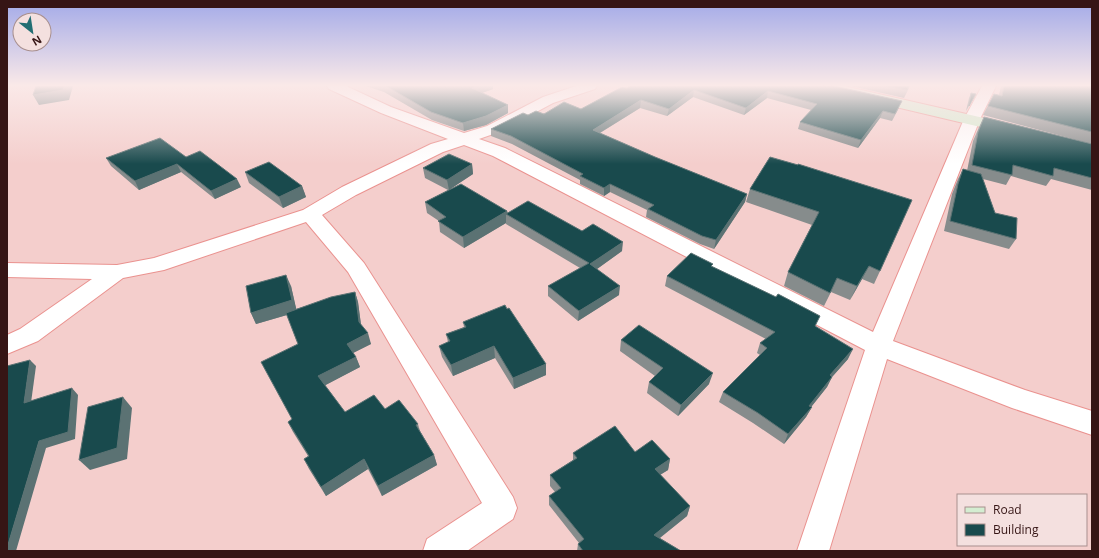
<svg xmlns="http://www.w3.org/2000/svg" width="1099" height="558" font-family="'Open Sans',sans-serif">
<rect width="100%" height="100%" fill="#f4cecc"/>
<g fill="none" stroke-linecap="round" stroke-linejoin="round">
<g stroke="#ea928f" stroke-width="2">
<polygon id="street" points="327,86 346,86 391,107 464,133 487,126 543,97 576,86 597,86 595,89 553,103 499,132 479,139 505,148 873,332 964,119 982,86 996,86 980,119 893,341 1025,390 1092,411 1092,435 1012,408 887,359 829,551 797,551 865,350 493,156 464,145 443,152 356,195 322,215 364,263 513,497 517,508 513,519 467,551 423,551 427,539 482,503 348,272 306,222 164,270 123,278 38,341 7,354 7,335 20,329 92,279 7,277 7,263 117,265 154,258 303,210 342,187 431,144 448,139 381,113 329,89"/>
</g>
<g stroke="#ea928f" stroke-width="2">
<polygon id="secondary" points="818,86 844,86 1010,124 1016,126 1018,129 1016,132 1010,134 820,89"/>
</g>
<use href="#street" fill="#fff" fill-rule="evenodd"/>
<use href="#secondary" fill="#d4edd1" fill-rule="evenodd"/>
</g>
<g fill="#868c8c">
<polygon points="366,86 493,86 493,89 482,93 508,113 486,125 464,131 432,120 384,92"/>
<polygon points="834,86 899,108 892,121 880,118 858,148 798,129 800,122 811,110 767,98 744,115 693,97 667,116 640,108 600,133 655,157 747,194 745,202 714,249 700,244 646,217 647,210 610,192 604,196 580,184 580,180 512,144 491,136 491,129 528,115 581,109 627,88"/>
<polygon points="851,86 910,86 904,98"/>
<polygon points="1001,86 1092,86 1092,144 983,115 994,94 999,95"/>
<polygon points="971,93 976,94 966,111 969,98"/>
<polygon points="984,117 1092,144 1092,190 1051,179 1046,186 1011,176 1006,185 983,179 995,213 1016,239 1009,249 944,231 952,194 958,179 963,169 967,171 973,141 979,127"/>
<polygon points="186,157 241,187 215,199 181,172 139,190 111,166 106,158"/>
<polygon points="770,157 880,271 874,284 862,279 850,300 831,292 824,306 784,286 788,272 812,225 746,202 750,189"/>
<polygon points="472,164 473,174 450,189 507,211 508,213 582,231 622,251 597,269 619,295 578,321 548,296 548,286 580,268 506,224 506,223 464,248 440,232 439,221 427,213 425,202 448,190 425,178 423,168"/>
<polygon points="245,172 302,186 306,197 283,208 249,183"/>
<polygon points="713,267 815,326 848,359 832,377 827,387 811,407 812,407 806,417 784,444 753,423 719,402 723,392 760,355 757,353 760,343 766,339 665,286 667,276"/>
<polygon points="291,286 296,309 355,292 358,302 361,325 371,344 353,353 356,357 360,367 325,385 345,412 385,409 418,424 420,431 434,455 437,465 382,496 368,469 326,496 309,469 304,459 308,456 293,432 288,422 292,420 298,344 287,315 256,324 251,313"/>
<polygon points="463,322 546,364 546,375 514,389 495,358 453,376 442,357 439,346 448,342 446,334 464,327"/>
<polygon points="621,340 709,384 678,416 647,393 649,382 655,376 620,351"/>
<polygon points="635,452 670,459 668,470 660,475 690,506 687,516 660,538 681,551 577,551 578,544 579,543 549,505 549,496 555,492 550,486 550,475 573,460 573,453"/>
</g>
<g fill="#5b7273">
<polygon points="64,86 73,86 69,100 39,105 33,95"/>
<polygon points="478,86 493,86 493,89 473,96 472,88"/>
<polygon points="694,90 693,97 667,116 669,109"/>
<polygon points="768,91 767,98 744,115 746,108"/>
<polygon points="641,100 640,108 593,137 593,130"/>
<polygon points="508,105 508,113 486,125 464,131 463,123"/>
<polygon points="883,111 880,118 858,148 861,140"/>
<polygon points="177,164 181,172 139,190 135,181"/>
<polygon points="472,164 473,174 449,190 447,180"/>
<polygon points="237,179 241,187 215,199 211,191"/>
<polygon points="610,184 610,192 604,196 604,188"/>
<polygon points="302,186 306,197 283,208 279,197"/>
<polygon points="747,194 745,202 714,249 716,240"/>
<polygon points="507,211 508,215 506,214 506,223 464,248 463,237"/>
<polygon points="623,242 622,251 590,274 590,264"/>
<polygon points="869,266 862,279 850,300 857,286"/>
<polygon points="286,275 291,286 297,312 256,324 251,313"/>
<polygon points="620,286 619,295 578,321 579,311"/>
<polygon points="355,292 358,302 362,332 359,322"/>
<polygon points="368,333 371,344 351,354 347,344"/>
<polygon points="494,346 495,358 453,376 451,365"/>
<polygon points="853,349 848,359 832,377 827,387 804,416 809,406 830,375"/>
<polygon points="356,357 360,367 322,387 318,376"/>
<polygon points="30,360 36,366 30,410 24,403"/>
<polygon points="546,364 546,375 514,389 513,378"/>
<polygon points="713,373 709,384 678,416 681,405"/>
<polygon points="72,388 78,395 75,439 46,448 16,551 7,551 7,548 39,441"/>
<polygon points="123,397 132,408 127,459 90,470 79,460"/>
<polygon points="812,407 806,417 784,444 788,434"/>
<polygon points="434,455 437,465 382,496 378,486"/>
<polygon points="364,459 368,469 326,496 321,487"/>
<polygon points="670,459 668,470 653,479 655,469"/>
<polygon points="690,506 687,516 652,544 654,535"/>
</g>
<g fill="#194a4d" stroke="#5b7273">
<polygon points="36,86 64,86 63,90 33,95"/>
<polygon points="386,86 478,86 472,88 508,105 486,116 463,123 431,112"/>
<polygon points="630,86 834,86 902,101 895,114 883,111 861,140 800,122 817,104 768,91 746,108 694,90 669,109 641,100 593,130 655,157 747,194 716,240 702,236 648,209 654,205 610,184 604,188 580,176 583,174 511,136 491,129 523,113 528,115 536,111 544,114 564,102 581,109 622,87 627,88"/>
<polygon points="886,86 909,86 907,90"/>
<polygon points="1004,86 1092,86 1092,132 988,106 994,94 1002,96"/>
<polygon points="971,93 976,94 969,106"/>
<polygon points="984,117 1092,144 1092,178 1054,168 1053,176 1013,165 1012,175 972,165 978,132"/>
<polygon points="160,138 186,157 200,151 237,179 211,191 177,164 135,181 106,158"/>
<polygon points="449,154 472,164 447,180 423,168"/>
<polygon points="770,157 798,165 798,164 912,200 880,271 869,266 857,286 837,278 830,293 788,272 819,212 750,189"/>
<polygon points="269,162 302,186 279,197 245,172"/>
<polygon points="963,169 981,174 995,213 1017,218 1016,239 950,221 958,184"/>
<polygon points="461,184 507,211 463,237 438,221 446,217 425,202"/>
<polygon points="528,201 582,231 593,224 623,242 590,264 620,286 579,311 548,286 589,263 506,214"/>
<polygon points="691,253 713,264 711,266 776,297 778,294 820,316 815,326 853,349 830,375 832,377 809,406 812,407 788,434 758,413 723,392 767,348 760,343 775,332 667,276"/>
<polygon points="286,275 292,300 251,313 246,286"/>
<polygon points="355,292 359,322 368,333 347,344 356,357 318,376 345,412 374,395 385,409 399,400 418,424 416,425 434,455 378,486 364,459 321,487 304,459 309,456 288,422 292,419 261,362 298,344 286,313 331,297"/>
<polygon points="505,305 507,309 509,308 546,364 513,378 494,346 451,365 439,346 450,341 446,334 466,327 463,322"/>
<polygon points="639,325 713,373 681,405 649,382 663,368 621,340"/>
<polygon points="30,360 24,403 72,388 68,432 39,441 7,548 7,366"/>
<polygon points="123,397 117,448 79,460 88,407"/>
<polygon points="615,426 635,452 652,440 670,459 655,469 690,506 654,535 681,551 583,551 578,544 584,539 549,496 561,488 550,475 577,458 573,453"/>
</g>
<linearGradient id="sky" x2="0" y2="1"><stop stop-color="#a3aae8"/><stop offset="0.52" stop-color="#fae9e8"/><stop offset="1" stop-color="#fae9e8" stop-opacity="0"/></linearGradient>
<rect width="1099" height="164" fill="url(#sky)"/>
<rect width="1099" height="558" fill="none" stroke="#361515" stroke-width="16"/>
<rect x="957" y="494" width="130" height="52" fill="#f4e0df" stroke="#a88f8e"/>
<rect x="965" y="507" width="20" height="6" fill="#d4edd1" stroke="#a88f8e"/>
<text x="993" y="514" font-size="12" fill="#361515">Road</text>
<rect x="965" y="524" width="20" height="12" fill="#194a4d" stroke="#a88f8e"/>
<text x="993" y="534" font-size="12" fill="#361515">Building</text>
<g transform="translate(32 32) rotate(150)"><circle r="19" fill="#f4e0df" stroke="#a88f8e"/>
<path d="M0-3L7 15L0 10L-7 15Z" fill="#226e73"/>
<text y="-6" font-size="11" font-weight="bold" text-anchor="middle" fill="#361515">N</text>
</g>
</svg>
